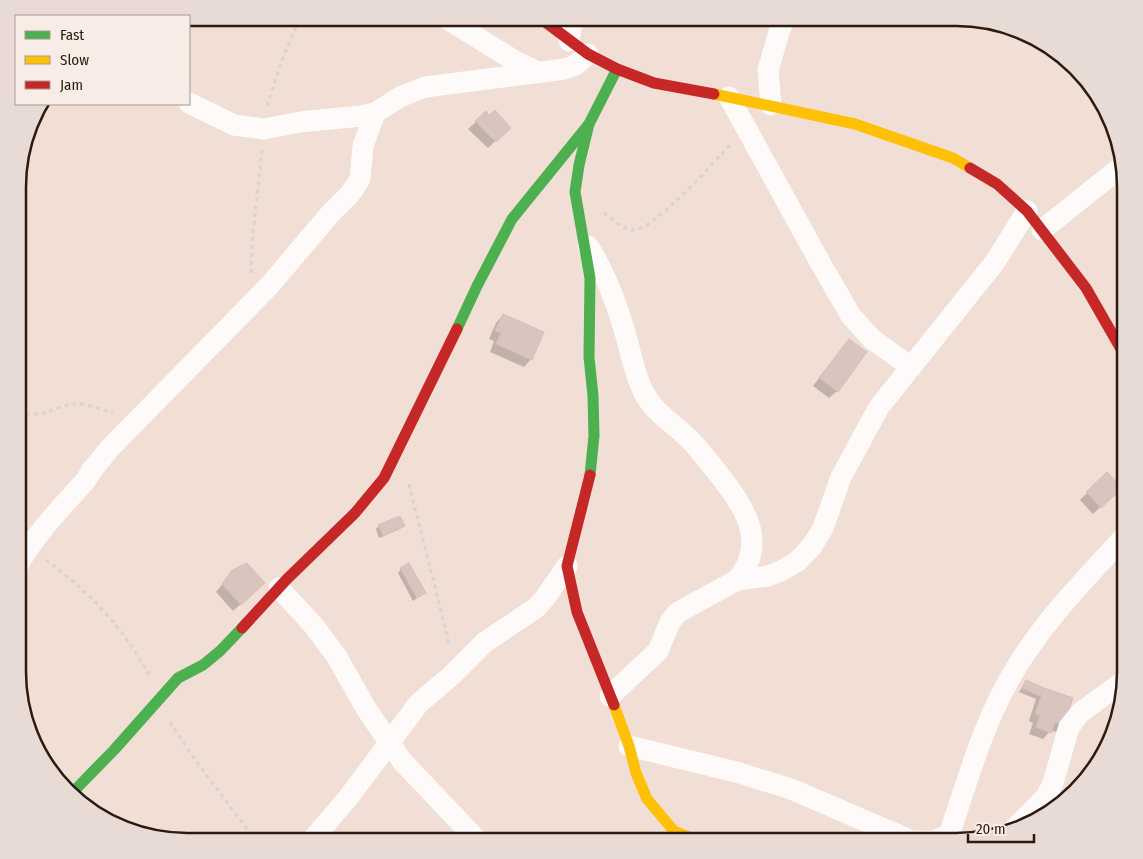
<svg xmlns="http://www.w3.org/2000/svg" width="1143" height="859" font-family="'Fira Sans Condensed',sans-serif">
<rect width="100%" height="100%" fill="#f1ded4"/>
<g fill="#0003">
<polygon points="486,113 489,117 509,128 488,148 468,129"/>
<polygon points="1109,117 1115,140 1113,141 1103,122"/>
<polygon points="503,315 531,359 524,367 490,352 494,341 489,339 496,323"/>
<polygon points="849,340 837,391 829,398 813,386"/>
<polygon points="1107,474 1120,488 1093,514 1080,500"/>
<polygon points="379,526 403,526 400,529 379,538 376,529"/>
<polygon points="401,569 424,593 413,601 398,573"/>
<polygon points="233,571 256,590 233,611 216,592"/>
<polygon points="1026,681 1040,693 1045,689 1063,724 1055,732 1051,730 1043,739 1029,734 1033,723 1029,721 1036,699 1019,692"/>
</g>
<g fill="#dac5be" stroke="#d4c0ba">
<polygon points="495,110 511,128 496,142 475,121 486,111 489,115"/>
<polygon points="503,314 544,332 532,360 496,344 501,333 495,331"/>
<polygon points="849,339 867,352 838,392 819,378"/>
<polygon points="1107,472 1122,488 1101,508 1086,492"/>
<polygon points="400,516 405,526 383,536 378,525"/>
<polygon points="247,563 265,583 241,605 222,584 232,570"/>
<polygon points="409,563 426,593 417,598 400,568"/>
<polygon points="1026,680 1044,688 1040,696 1022,688"/>
<polygon points="1044,688 1073,698 1064,725 1055,722 1051,733 1036,727 1040,715 1035,714"/>
</g>
<g fill="none" stroke-linecap="round" stroke-linejoin="round">
<g stroke="#dad4d1" stroke-width="3" stroke-dasharray="4 4" stroke-linecap="butt">
<polyline points="267,106 284,55 300,18"/>
<path d="M604,213C612,219 623,230 634,230C655,229 715,161 731,144"/>
<polyline points="251,273 252,243 262,150"/>
<path d="M18,412C42,420 53,406 75,404C85,403 103,410 113,413"/>
<polyline points="409,484 450,647"/>
<path d="M46,560C88,590 125,630 149,675"/>
<polyline points="170,722 190,753 256,841"/>
</g>
<g stroke="#fdfaf9" stroke-width="21">
<polyline points="446,18 515,61 538,72"/>
<polyline points="569,41 573,18"/>
<polyline points="729,97 821,264 851,316 872,339 911,367"/>
<polyline points="189,103 234,125 264,129 300,122 361,116 375,113 400,97 425,87 565,69 576,65 588,54"/>
<polyline points="771,105 768,70 780,29 785,18"/>
<polyline points="1042,230 1121,167"/>
<path d="M588,246C607,275 618,307 627,340C632,357 635,375 643,391C653,412 672,422 687,437C698,447 707,460 717,472C742,504 770,541 737,580L677,613L670,622L658,651L610,696"/>
<path d="M18,565C36,533 62,507 86,480L92,470L110,448L269,286L330,214L350,194L360,179L363,146L375,113"/>
<polyline points="737,580 768,576 781,571 798,561 812,546 823,528 841,477 879,407 995,262 1027,211"/>
<polyline points="279,588 314,626 337,657 367,710 402,761 478,841"/>
<polyline points="629,746 736,772 791,789 912,841 933,841 949,835"/>
<polyline points="1015,828 1046,797 1053,783 1069,727 1080,713 1125,680"/>
<polyline points="311,841 348,798 419,703 451,676 485,642 536,608 545,598 567,566"/>
<path d="M947,841C966,786 981,729 1010,678C1040,625 1084,580 1125,536"/>
</g>
<g stroke="#4caf50" stroke-width="11">
<polyline points="457,329 477,286 512,219 589,124"/>
<polyline points="590,475 594,436 593,396 589,357 590,278 575,192 579,165 589,124 617,69"/>
<polyline points="71,794 114,750 178,678 203,665 220,651 242,628"/>
</g>
<g stroke="#ffc107" stroke-width="11">
<polyline points="714,94 855,124 953,158 970,168"/>
<polyline points="614,705 629,746 636,773 647,799 674,831 699,841"/>
</g>
<g stroke="#c62828" stroke-width="11">
<polyline points="540,18 588,54 617,69 654,83 714,94"/>
<polyline points="970,168 997,184 1027,211 1086,288 1125,356"/>
<polyline points="590,475 567,566 577,612 614,705"/>
<polyline points="242,628 287,579 355,513 384,478 457,329"/>
</g>
</g>
<path d="M0 0H1143V859H0ZM187 26H956A161 161 0 0 1 1117 187V672A161 161 0 0 1 956 833H187A161 161 0 0 1 26 672V187A161 161 0 0 1 187 26Z" fill="#e8dbd5" fill-rule="evenodd"/>
<path fill="none" stroke="#2d190e" stroke-width="2.5" d="M187 26H956A161 161 0 0 1 1117 187V672A161 161 0 0 1 956 833H187A161 161 0 0 1 26 672V187A161 161 0 0 1 187 26Z"/>
<rect x="15" y="15" width="175" height="90" fill="#f8ece6" stroke="#a79890"/>
<rect x="25" y="31" width="25" height="8" fill="#4caf50" stroke="#a79890"/>
<text x="60" y="40" font-size="15" fill="#2d190e">Fast</text>
<rect x="25" y="56" width="25" height="8" fill="#ffc107" stroke="#a79890"/>
<text x="60" y="65" font-size="15" fill="#2d190e">Slow</text>
<rect x="25" y="81" width="25" height="8" fill="#c62828" stroke="#a79890"/>
<text x="60" y="90" font-size="15" fill="#2d190e">Jam</text>
<path d="M968 834v8h66v-8" fill="none" stroke="#2d190e" stroke-width="2.5"/>
<text x="976" y="834" font-size="15" fill="#2d190e" stroke="#f8ece6" stroke-width="4" paint-order="stroke">20 m</text>
</svg>
